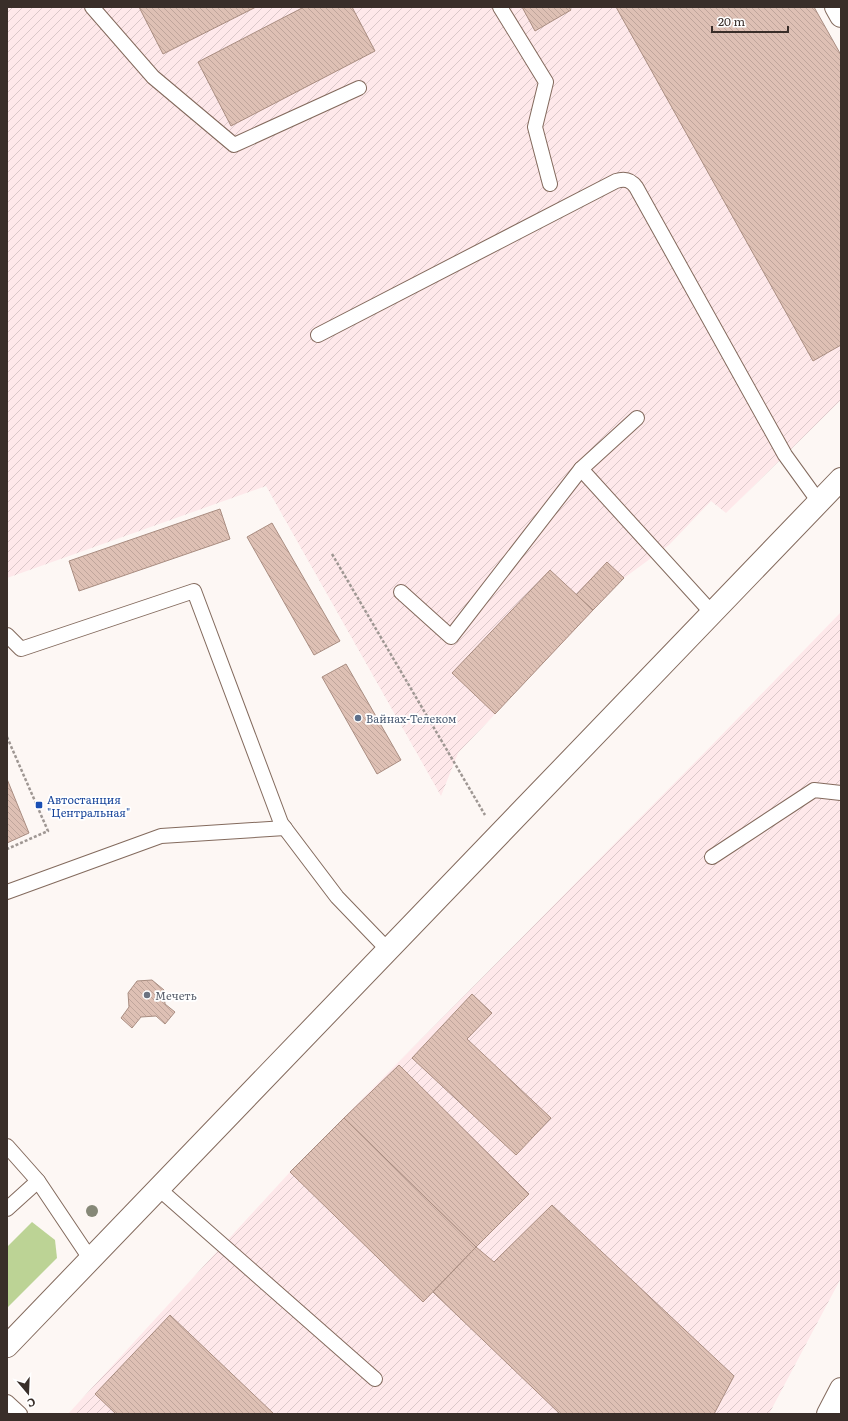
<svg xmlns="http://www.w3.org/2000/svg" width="848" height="1421" font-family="Literata,serif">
<defs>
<pattern id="industrial-furrows" width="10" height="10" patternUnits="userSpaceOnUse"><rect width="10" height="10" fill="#fee8ea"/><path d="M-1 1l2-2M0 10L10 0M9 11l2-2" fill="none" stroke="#dac7c9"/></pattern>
<pattern id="building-back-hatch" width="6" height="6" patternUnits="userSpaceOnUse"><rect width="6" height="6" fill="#dec0b4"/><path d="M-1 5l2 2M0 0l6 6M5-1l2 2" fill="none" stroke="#bfa59b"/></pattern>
</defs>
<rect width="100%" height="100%" fill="#fdf7f4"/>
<g fill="url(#industrial-furrows)">
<polygon points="7,7 783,7 841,115 841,400 726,513 711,501 669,545 624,578 458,753 441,796 266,486 7,578"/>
<polygon points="841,612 841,1278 769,1414 68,1414 290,1172 711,746"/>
</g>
<polygon fill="#bcd395" points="32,1222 55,1240 57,1258 7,1308 7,1247"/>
<g fill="url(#building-back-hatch)" stroke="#a98d81">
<polygon points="139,7 256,7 163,54"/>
<polygon points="304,7 352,7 375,51 231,126 198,62"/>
<polygon points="522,7 569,7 571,10 535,31"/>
<polygon points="616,7 814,7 841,55 841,345 813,361"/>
<polygon points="220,509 230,539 79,591 69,561"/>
<polygon points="272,523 340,641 314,655 247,537"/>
<polygon points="607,562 624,578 593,610 576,595"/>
<polygon points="550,570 593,610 495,714 452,673"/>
<polygon points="346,664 401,760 377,774 322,677"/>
<polygon points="7,779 29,833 7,843"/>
<polygon points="152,980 164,990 165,1004 175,1012 165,1024 156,1016 141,1017 132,1028 121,1018 129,1007 128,993 137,981"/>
<polygon points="472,994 492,1013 467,1039 551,1118 516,1155 412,1058"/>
<polygon points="399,1065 529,1194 476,1247 344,1118"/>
<polygon points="344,1118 476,1247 423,1302 290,1172"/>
<polygon points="552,1205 734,1376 714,1414 560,1414 433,1292 476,1247 494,1262"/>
<polygon points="170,1315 274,1414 116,1414 95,1394"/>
</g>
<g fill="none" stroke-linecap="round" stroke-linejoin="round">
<g stroke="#836a5d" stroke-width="16">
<g id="service">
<polyline points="92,7 153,77 234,145 359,88"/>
<polyline points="500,7 546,82 535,127 550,184"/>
<path d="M318,335L616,181C625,178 631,180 636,187L785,455L819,502"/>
<polyline points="581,469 712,613"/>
<polyline points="401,592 451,637 581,469 637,418"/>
<polyline points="7,635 21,649 194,591 281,823 337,897 388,950"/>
<polyline points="712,857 814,790 841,793"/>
<polyline points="7,892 161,836 285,828"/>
<polyline points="7,1146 38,1181"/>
<polyline points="159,1189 375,1379"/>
<polyline points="7,1209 38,1181 91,1260"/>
<polyline points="7,1402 20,1414"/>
</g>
</g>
<g stroke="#836a5d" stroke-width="24">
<g id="minor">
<polyline points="7,1346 841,479"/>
<polyline points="828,1414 841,1389"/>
</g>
</g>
<g stroke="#836a5d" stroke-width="24">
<polyline id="tertiary" points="836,7 841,16"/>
</g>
<g stroke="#9f9793" stroke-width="2.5" stroke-dasharray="3 2" stroke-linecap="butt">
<polyline points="332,554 485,815"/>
<polyline points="7,737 48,831 7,849"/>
</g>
<use href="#service" stroke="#fff" stroke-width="14"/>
<use href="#minor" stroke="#fff" stroke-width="22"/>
<use href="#tertiary" stroke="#fff" stroke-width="22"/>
</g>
<circle fill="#868877" cx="92" cy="1211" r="6"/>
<circle fill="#5c6f8a" stroke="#fff" stroke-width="1.5" cx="358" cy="718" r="4"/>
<rect fill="#1a4fb4" stroke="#fff" stroke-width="1.5" x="35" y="801" width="8" height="8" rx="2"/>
<circle fill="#6b7280" stroke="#fff" stroke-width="1.5" cx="147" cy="995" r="4"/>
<g text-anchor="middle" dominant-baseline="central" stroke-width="3.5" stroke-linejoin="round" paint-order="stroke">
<g font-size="11" fill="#4e5e75" stroke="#fff" text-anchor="start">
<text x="366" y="718">Вайнах-Телеком</text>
</g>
<g font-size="11" fill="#164399" stroke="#fff" text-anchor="start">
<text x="47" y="799">Автостанция<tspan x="47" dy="13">"Центральная"</tspan></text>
</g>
<g font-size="11" fill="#5b616d" stroke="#fff" text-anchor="start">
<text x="155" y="995">Мечеть</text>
</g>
</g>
<rect width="848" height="1421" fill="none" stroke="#392e29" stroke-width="16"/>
<g transform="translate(28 1393) rotate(161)" stroke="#ffffff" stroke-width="3" paint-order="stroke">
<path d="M0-3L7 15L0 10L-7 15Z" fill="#392e29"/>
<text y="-6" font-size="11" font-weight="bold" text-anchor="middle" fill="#392e29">С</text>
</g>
<path d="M712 26v6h76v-6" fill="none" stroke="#392e29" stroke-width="2"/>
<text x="718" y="26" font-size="12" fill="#392e29" stroke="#ffffff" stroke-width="3" paint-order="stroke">20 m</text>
</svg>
